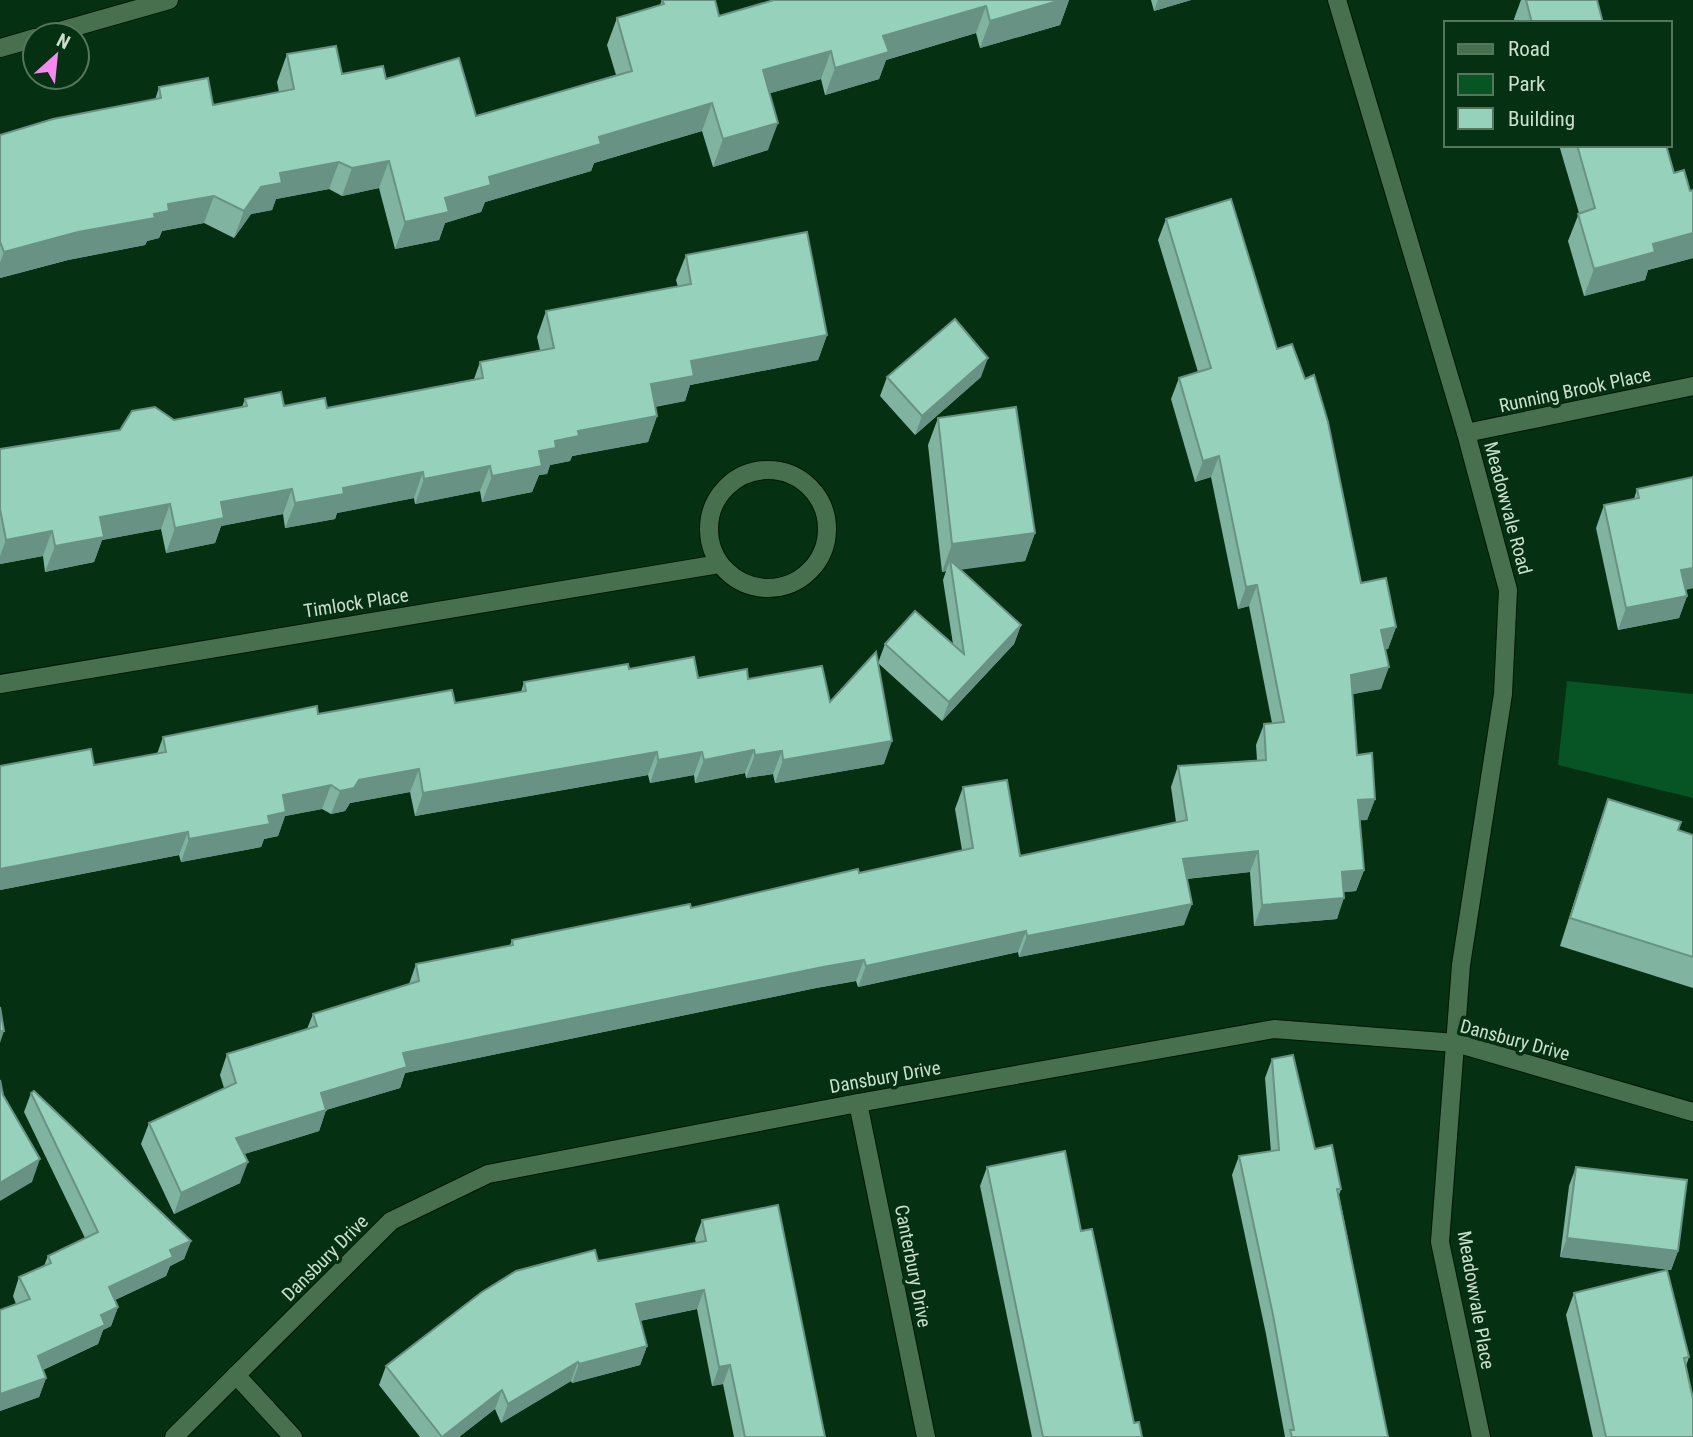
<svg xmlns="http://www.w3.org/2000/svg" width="1693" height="1437" font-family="'Roboto Condensed',sans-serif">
<rect width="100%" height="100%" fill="#053012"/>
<polygon fill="#075524" points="1567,681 1693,694 1693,798 1558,765"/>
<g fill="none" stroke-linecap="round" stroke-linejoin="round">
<g stroke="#001603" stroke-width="20">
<g id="street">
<polyline points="1337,0 1466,433 1508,590 1503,694 1461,965 1440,1242 1481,1437"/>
<polyline points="46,35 169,0"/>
<polyline points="0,48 35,38"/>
<polyline points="1466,433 1693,386"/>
<circle cx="768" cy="529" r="59"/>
<polyline points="0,684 719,564"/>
<polyline points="858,1103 926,1437"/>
<polyline points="236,1375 293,1437"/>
<polyline points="174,1437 391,1221 488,1174 858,1103 1274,1029 1456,1043 1693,1112"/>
</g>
</g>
<use href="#street" stroke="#47704f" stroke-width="18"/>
</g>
<g fill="#80b4a1">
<polygon points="662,0 719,16 774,0 1070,0 1069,0 1060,25 980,48 976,33 886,60 879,79 825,95 821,79 770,93 768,150 713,167 702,131 594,163 591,171 485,202 481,212 445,223 439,240 395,249 379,188 342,196 329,189 276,199 272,210 251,214 234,238 204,223 162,231 159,238 147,241 145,245 68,260 0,278 0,135 155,100 159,87 213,105 279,92 277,82 287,54 342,74 386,79 476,116 616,75 607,45 617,18 660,5"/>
<polygon points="1151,0 1191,0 1154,11"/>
<polygon points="1521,0 1597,0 1603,23 1515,23 1514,19"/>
<polygon points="1559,145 1666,145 1674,173 1690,191 1693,190 1693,258 1648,270 1645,280 1584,296 1568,241 1579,213"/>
<polygon points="1166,219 1277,349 1361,583 1396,627 1388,649 1385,649 1381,689 1352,694 1357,755 1375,799 1367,820 1360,820 1364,870 1356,891 1344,892 1337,919 1254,926 1250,872 1187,879 1184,925 1019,957 1018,952 858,987 856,981 816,988 405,1073 400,1088 326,1110 319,1131 244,1154 240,1183 174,1214 141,1144 149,1123 224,1088 220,1075 227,1054 307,1029 313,1014 409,984 416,964 510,945 512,940 691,908 859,873 962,850 955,809 963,787 1020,856 1176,822 1171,787 1178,766 1257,760 1256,745 1264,724 1272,723 1249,606 1238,609 1211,477 1195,482 1171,399 1179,378 1198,372 1158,240"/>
<polygon points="686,255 827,335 818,360 690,385 685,401 655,407 657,416 648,442 572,456 570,461 550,465 547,474 539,475 532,492 482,502 480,491 415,504 414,498 337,513 335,519 285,528 283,514 221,526 215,543 166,553 161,529 102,540 94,562 45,572 43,556 0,564 0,449 120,430 242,407 245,399 284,406 327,408 474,379 480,362 540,350 537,337 546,311 678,287 676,280"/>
<polygon points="887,377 981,377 915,435 880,396"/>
<polygon points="938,418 1035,533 1025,561 960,569 1021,625 1014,644 942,721 878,663 885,644 953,644 943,580 946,571 942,572 928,445"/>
<polygon points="1693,477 1693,588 1685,590 1687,596 1679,618 1618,630 1596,528 1604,505 1634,499 1637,489"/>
<polygon points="629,669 698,678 748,679 830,702 884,764 775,783 773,774 746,778 745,773 695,783 694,775 650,783 648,775 415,816 410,792 350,803 345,811 331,814 322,809 285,816 278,836 264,839 261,847 181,862 179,855 0,890 0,766 94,765 157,754 163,737 318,714 455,703 521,692 524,682"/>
<polygon points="1608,799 1678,830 1693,835 1693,988 1560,946 1598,827"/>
<polygon points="1272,1059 1315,1149 1341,1189 1339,1195 1388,1437 1285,1437 1266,1334 1232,1175 1239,1156 1271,1152 1265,1078"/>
<polygon points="31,1093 191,1241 184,1259 170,1266 166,1276 115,1300 118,1307 111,1326 103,1330 98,1344 43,1370 46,1378 39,1397 0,1411 0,1310 16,1304 13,1296 19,1277 44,1266 48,1256 85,1238 24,1112"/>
<polygon points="987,1167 1134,1423 1142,1437 1032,1437 980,1186"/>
<polygon points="1576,1167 1678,1251 1671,1270 1560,1257 1569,1186"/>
<polygon points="702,1220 825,1437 734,1437 723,1384 712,1386 697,1309 640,1321 647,1346 640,1365 572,1383 571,1381 501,1423 495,1409 459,1437 420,1437 379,1385 386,1366 598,1261 696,1243 695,1239"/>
<polygon points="1574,1293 1689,1357 1686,1366 1693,1437 1593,1437 1566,1315"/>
</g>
<g fill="#689283">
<polygon points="1061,0 1070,0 1069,0 1060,25 980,48 990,21"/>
<polygon points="1158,0 1191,0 1154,11"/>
<polygon points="986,6 976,33 886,60 879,79 825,95 835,68 883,36"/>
<polygon points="831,51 821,79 753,98 763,70"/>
<polygon points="712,103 702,131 594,163 591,171 485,202 481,212 445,223 439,240 395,249 405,222 445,198 489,177 599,137"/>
<polygon points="778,123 768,150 713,167 723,139"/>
<polygon points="389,161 379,188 342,196 352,168"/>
<polygon points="339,162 329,189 276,199 272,210 251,214 234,238 244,211 261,187 280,173"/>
<polygon points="214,196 204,223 162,231 159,238 147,241 145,245 68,260 0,278 0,263 4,252 78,232 168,204"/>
<polygon points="1693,233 1693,258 1648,270 1645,280 1584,296 1594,269 1653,244"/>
<polygon points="827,335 818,360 690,385 685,401 641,409 651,384 691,361"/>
<polygon points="988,358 981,377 915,435 922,416"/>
<polygon points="657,416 648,442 572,456 570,461 550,465 547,474 539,475 532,492 482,502 492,476 539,451 555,441 578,431"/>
<polygon points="1219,456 1211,477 1195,482 1203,461"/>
<polygon points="490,466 480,491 415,504 424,479"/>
<polygon points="423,472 414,498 337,513 335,519 285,528 295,503 343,488"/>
<polygon points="292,489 283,514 221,526 215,543 166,553 175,528 221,502"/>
<polygon points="170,504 161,529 102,540 94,562 45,572 55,546 100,517"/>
<polygon points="52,531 43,556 0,564 0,556 6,540"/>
<polygon points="1035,533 1025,561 952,571 950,560 946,571 942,572 952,544"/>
<polygon points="1693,568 1693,588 1673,592 1681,570"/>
<polygon points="1257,585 1249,606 1238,609 1246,587"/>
<polygon points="1687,596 1679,618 1618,630 1626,608"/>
<polygon points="1021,625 1014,644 942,721 949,702"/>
<polygon points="1396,627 1388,649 1374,652 1381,630"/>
<polygon points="1389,667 1381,689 1343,696 1351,675"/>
<polygon points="892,741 884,764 775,783 783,760"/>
<polygon points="754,750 745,773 695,783 704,760"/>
<polygon points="782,751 773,774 746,778 755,755"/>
<polygon points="657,752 648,775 415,816 423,793"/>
<polygon points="702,752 694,775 650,783 658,760"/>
<polygon points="419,769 410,792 350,803 345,811 331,814 340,791 359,780"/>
<polygon points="331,785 322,809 285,816 278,836 264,839 261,847 181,862 189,839 268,816 283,795"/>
<polygon points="1375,799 1367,820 1350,821 1358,800"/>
<polygon points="188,832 179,855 0,890 0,869"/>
<polygon points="1258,851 1250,872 1175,880 1183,859"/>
<polygon points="1364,870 1356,891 1334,893 1342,872"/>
<polygon points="1344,898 1337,919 1254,926 1262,905"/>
<polygon points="1192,904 1184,925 1019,957 1027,936"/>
<polygon points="1026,931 1018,952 858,987 866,966"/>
<polygon points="864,960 856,981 816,988 405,1073 400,1088 326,1110 319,1131 229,1159 236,1138 321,1093 403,1053 823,967"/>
<polygon points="0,1031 4,1031 0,1043"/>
<polygon points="40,1159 32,1182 0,1201 0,1183"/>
<polygon points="248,1162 240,1183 174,1214 181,1193"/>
<polygon points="1567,1238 1678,1251 1671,1270 1560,1257"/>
<polygon points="191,1241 184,1259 170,1266 166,1276 102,1306 109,1287 170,1250"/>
<polygon points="704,1290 697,1309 629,1323 636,1304"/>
<polygon points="118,1307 111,1326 103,1330 98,1344 31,1375 38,1356 101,1315"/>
<polygon points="647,1346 640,1365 572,1383 579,1364"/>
<polygon points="578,1362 571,1381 501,1423 508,1404"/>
<polygon points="730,1365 723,1384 712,1386 719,1367"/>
<polygon points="46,1378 39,1397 0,1411 0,1394"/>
<polygon points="502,1390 495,1409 459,1437 442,1437"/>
</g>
<g fill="#95d1bb" stroke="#689283" stroke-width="2">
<polygon points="662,0 715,0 719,16 774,0 1061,0 990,21 986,6 883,36 889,52 835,68 831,51 763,70 778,123 723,139 712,103 599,137 601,144 489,177 491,185 445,198 449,212 405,222 389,161 352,168 339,162 280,173 282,183 261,187 244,211 214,196 168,204 169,211 154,214 155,218 78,232 4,252 1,244 0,245 0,135 53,119 161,98 159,87 208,78 213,105 294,89 287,54 336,46 342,74 383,66 386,79 459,58 476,116 632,71 617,18 664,4"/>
<polygon points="1526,0 1597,0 1603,23 1532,23"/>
<polygon points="1577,145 1666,145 1674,173 1684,170 1690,191 1693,190 1693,233 1653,244 1655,252 1594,269 1578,214 1595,208"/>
<polygon points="1231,199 1277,349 1292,344 1305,379 1314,375 1328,422 1361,583 1386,578 1396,627 1381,630 1389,667 1351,675 1357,755 1372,753 1375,799 1358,800 1364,870 1342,872 1344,898 1262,905 1258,851 1183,859 1192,904 1027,936 1026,931 866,966 864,960 823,967 403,1053 407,1067 321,1093 326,1110 236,1138 248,1162 181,1193 149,1123 236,1083 227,1054 317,1026 313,1014 419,981 416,964 513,945 512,940 690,904 691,908 858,869 859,873 973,848 963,787 1007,780 1020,856 1187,820 1178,766 1266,760 1264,724 1284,722 1257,585 1246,587 1219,456 1203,461 1179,378 1211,368 1166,219"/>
<polygon points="807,232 827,335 691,361 694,376 651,384 657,416 578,431 579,436 555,441 556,448 539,451 542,466 492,476 490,466 424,479 423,472 343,488 344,494 295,503 292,489 221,502 224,518 175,528 170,504 100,517 104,537 55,546 52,531 6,540 0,509 0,449 120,430 132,411 155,407 174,420 247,406 245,399 281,392 284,406 325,398 327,408 483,378 480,362 554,348 546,311 691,284 686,255"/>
<polygon points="955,319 988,358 922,416 887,377"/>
<polygon points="1016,407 1035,533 952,544 938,418"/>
<polygon points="1693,477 1693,568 1681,570 1687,596 1626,608 1604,505 1639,498 1637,489"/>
<polygon points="950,560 1021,625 949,702 885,644 915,611 964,654"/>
<polygon points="876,652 892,741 783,760 782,751 755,755 754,750 704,760 702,752 658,760 657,752 423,793 419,769 359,780 354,788 340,791 331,785 283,795 286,812 268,816 270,824 189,839 188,832 0,869 0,766 91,749 94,765 166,752 163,737 317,706 318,714 452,690 455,703 526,691 524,682 628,664 629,669 694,657 698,678 747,669 748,679 822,666 830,702"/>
<polygon points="1608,799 1681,822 1678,830 1693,835 1693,957 1570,918"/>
<polygon points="0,1007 4,1031 0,1031"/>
<polygon points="1293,1055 1315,1149 1332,1145 1341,1189 1337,1189 1388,1437 1292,1437 1290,1430 1294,1430 1273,1315 1239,1156 1279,1150 1272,1059"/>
<polygon points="0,1080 3,1095 40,1159 0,1183"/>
<polygon points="34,1091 191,1241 170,1250 173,1257 109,1287 118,1307 101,1315 105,1325 38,1356 46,1378 0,1394 0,1310 30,1299 19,1277 51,1263 48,1256 98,1232 31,1093"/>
<polygon points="1065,1151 1081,1231 1092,1229 1134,1423 1139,1422 1142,1437 1043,1437 987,1167"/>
<polygon points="1576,1167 1687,1180 1678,1251 1567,1238"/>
<polygon points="778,1205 825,1437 745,1437 730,1365 719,1367 704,1290 636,1304 647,1346 579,1364 578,1362 508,1404 502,1390 442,1437 386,1366 482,1292 516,1271 595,1250 598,1261 706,1241 702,1220"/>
<polygon points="1667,1270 1689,1357 1684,1358 1693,1399 1693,1437 1606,1437 1574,1293"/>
</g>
<g text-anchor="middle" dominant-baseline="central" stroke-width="7" stroke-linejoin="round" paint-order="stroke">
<g font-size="19" fill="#cae0cd" stroke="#053012">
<text transform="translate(1575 390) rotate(-12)">Running Brook Place</text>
<text transform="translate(1508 508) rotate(75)">Meadowvale Road</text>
<text transform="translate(356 603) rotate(-9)">Timlock Place</text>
<text transform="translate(1515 1040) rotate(15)">Dansbury Drive</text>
<text transform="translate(885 1077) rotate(-10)">Dansbury Drive</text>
<text transform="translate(325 1258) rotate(-45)">Dansbury Drive</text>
<text transform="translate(913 1266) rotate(79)">Canterbury Drive</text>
<text transform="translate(1476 1300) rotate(80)">Meadowvale Place</text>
</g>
</g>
<rect x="1444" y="21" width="228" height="126" fill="#053012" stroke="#54765d" stroke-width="2"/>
<rect x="1458" y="44" width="35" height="10" fill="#47704f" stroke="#54765d" stroke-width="2"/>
<text x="1508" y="56" font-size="21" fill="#cae0cd">Road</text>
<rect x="1458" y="74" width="35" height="21" fill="#075524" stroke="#54765d" stroke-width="2"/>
<text x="1508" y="91" font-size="21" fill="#cae0cd">Park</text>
<rect x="1458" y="108" width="35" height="21" fill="#95d1bb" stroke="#54765d" stroke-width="2"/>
<text x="1508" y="126" font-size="21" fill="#cae0cd">Building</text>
<g transform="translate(56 56) rotate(27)"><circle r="33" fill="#053012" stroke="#54765d" stroke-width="2"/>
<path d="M0-5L12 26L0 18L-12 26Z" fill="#f589ef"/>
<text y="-10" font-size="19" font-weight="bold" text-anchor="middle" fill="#cae0cd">N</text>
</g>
</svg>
